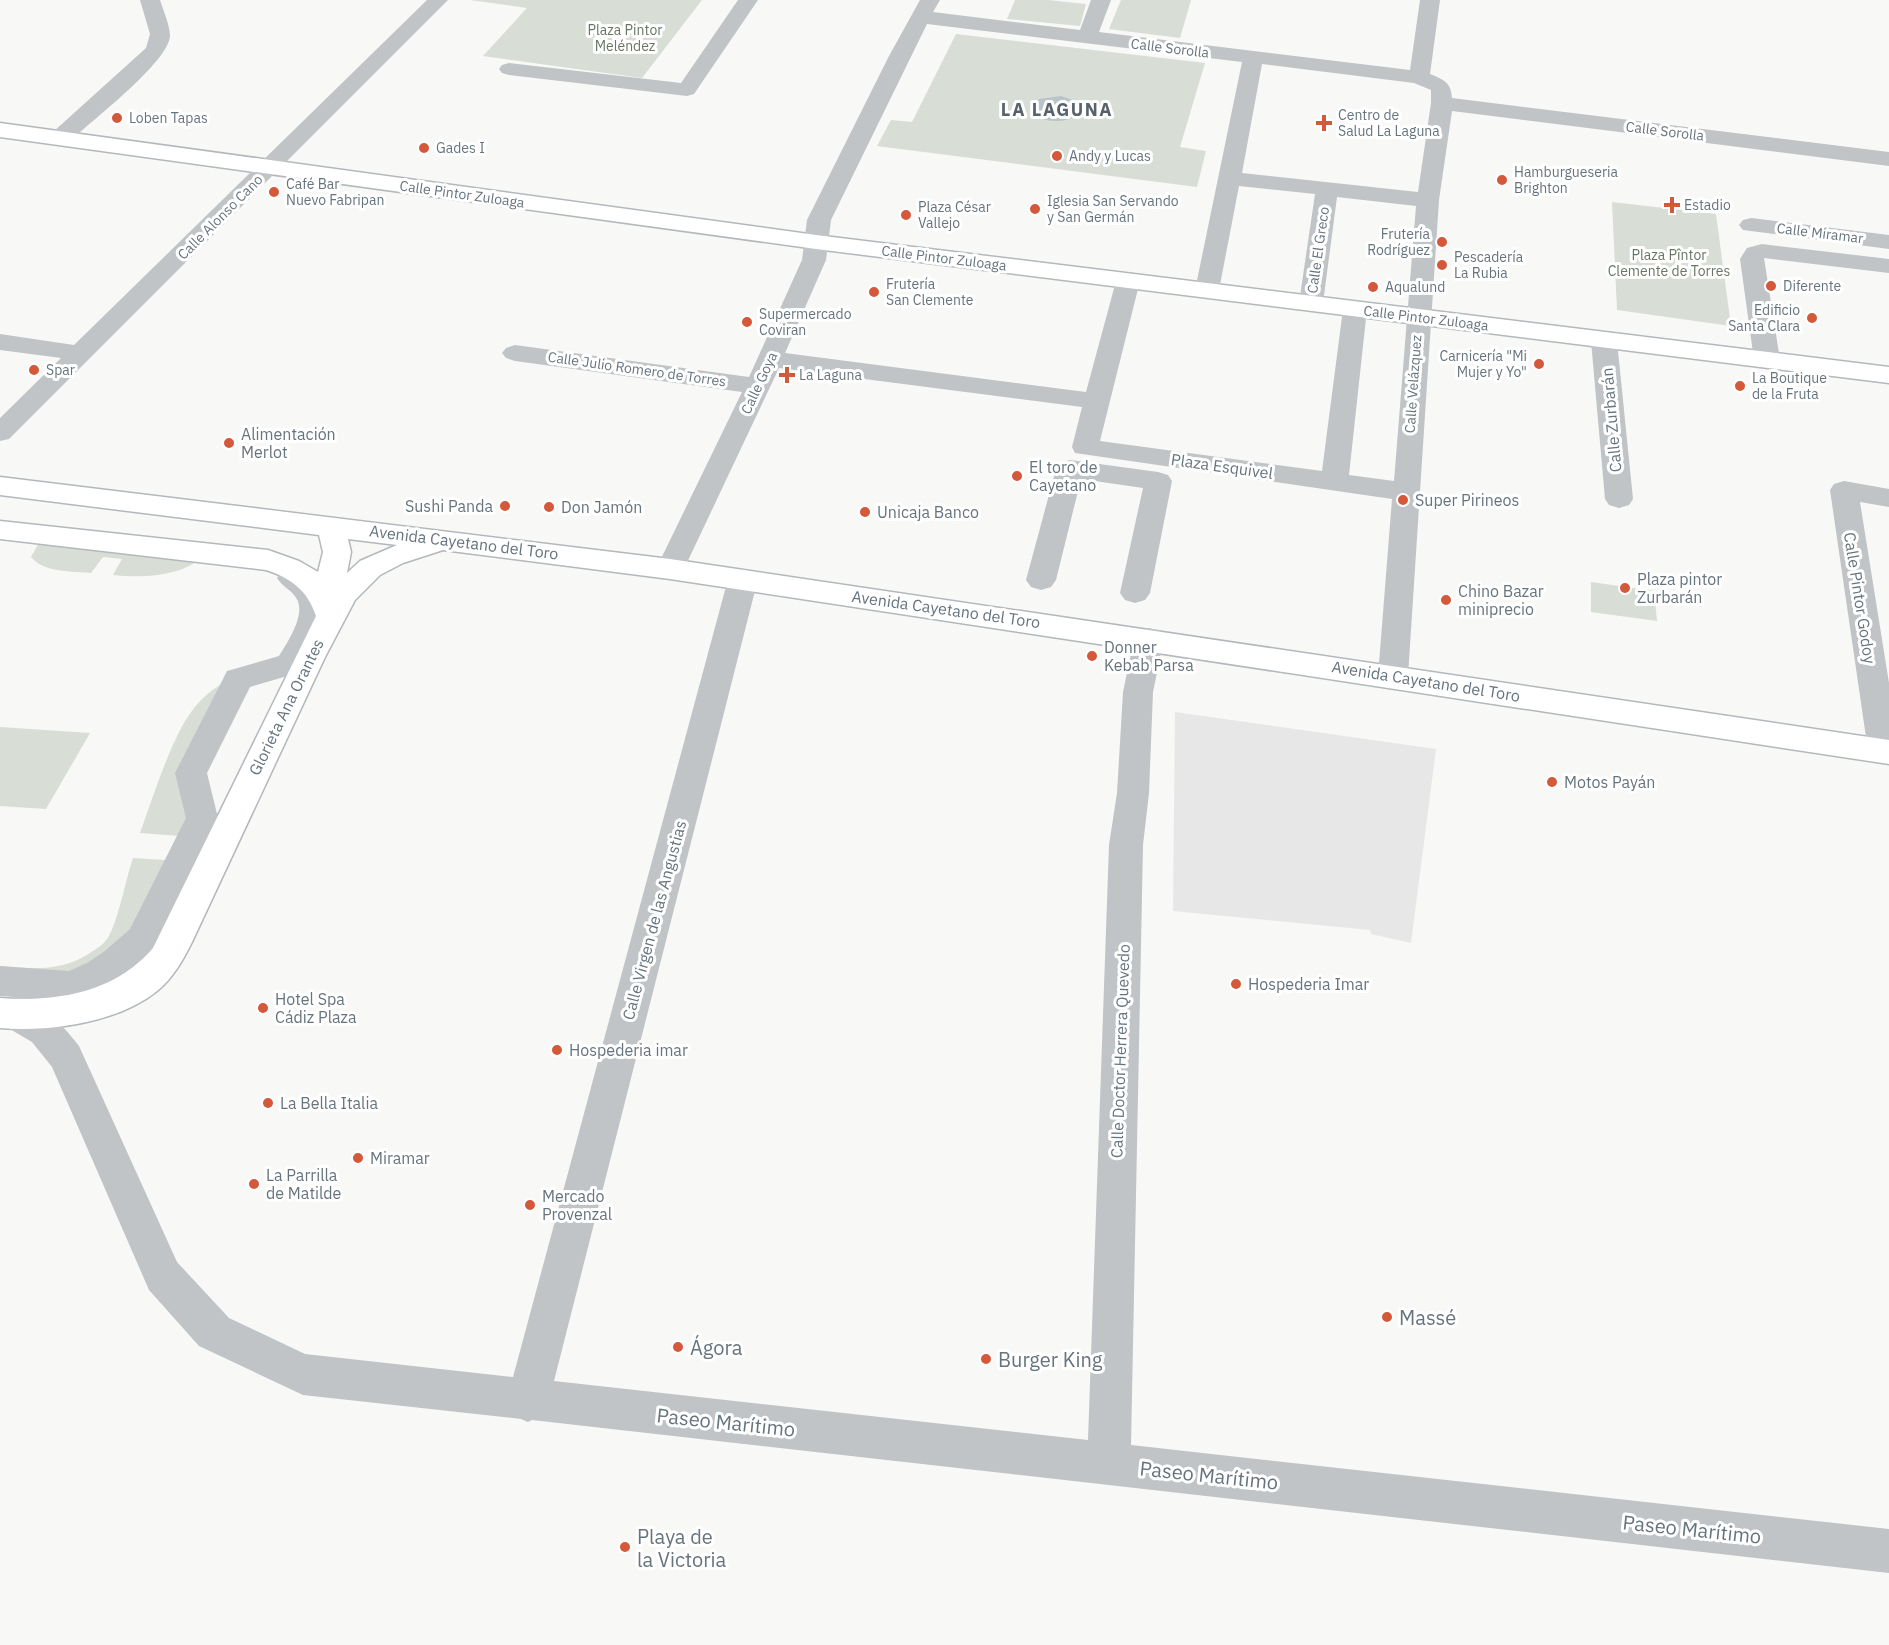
<svg xmlns="http://www.w3.org/2000/svg" width="1889" height="1645" font-family="'IBM Plex Sans',sans-serif">
<rect width="100%" height="100%" fill="#f8f8f6"/>
<polygon fill="#e6e7e6" points="1175,712 1436,749 1411,943 1371,934 1370,930 1173,911"/>
<g fill="#d8ddd5">
<polygon points="470,0 702,0 642,78 483,56 527,8"/>
<polygon points="1015,0 1048,0 1086,4 1080,26 1007,19"/>
<polygon points="1121,0 1191,0 1180,38 1109,29"/>
<polygon points="956,34 1205,63 1180,147 1206,151 1197,187 877,146 891,120 912,122"/>
<polygon points="1612,202 1716,214 1731,326 1617,310"/>
<path d="M40,541L200,559C178,577 140,578 113,575L122,559L103,557L91,573C72,571 44,573 31,557Z"/>
<polygon points="1591,582 1654,591 1657,621 1591,612"/>
<path d="M228,681L199,756L193,837L140,833C149,808 157,783 167,759C181,726 194,697 228,681Z"/>
<polygon points="0,727 90,733 46,809 0,806"/>
<path d="M133,858L181,861L142,939L91,979L0,981V966C33,969 61,972 90,953C98,948 106,943 110,934C119,916 126,879 133,858Z"/>
</g>
<path fill="#b8c4c7" d="M1061,96L1075,101L1081,108L1077,116C1063,123 1041,124 1031,110V106L1039,99Z"/>
<g fill="none" stroke-linecap="round" stroke-linejoin="round">
<g stroke="#b2b8bc" stroke-width="3">
<g id="secondary">
<polygon points="0,123 816,235 1889,367 1889,383 816,249 0,137"/>
<path d="M0,477L670,559L1889,740V764L670,579L443,550L403,563L380,575L355,600L325,657L192,942C183,960 173,978 157,991C117,1023 50,1032 0,1028V998C56,1002 115,993 153,948L316,616C308,591 291,578 266,570L0,539V521L268,550L299,561L318,572L323,552L319,535L0,495ZM348,539L397,545L360,561L347,573L351,552Z"/>
</g>
</g>
<g fill="#c0c4c7" fill-rule="evenodd">
<path d="M140,0H160C163,10 170,25 170,36C168,63 91,121 69,142L61,144L53,142L50,137L53,132L146,48L150,34Z"/>
<polygon points="427,0 448,0 9,439 0,441 0,418 61,358 0,350 0,334 74,345"/>
<polygon points="738,0 758,0 694,94 687,96 509,75 502,73 499,69 502,65 509,63 681,83"/>
<path d="M920,0H940L933,12L1080,30L1091,0H1111L1099,32L1410,70L1420,0H1440L1430,74C1444,80 1451,82 1452,98L1889,152V166L1452,111L1439,200L1408,676L1404,684L1393,687L1382,684L1378,676L1392,499L1075,453L1072,447L1082,407L779,368L684,569L680,576L670,579L660,576L656,569L742,392L515,361L506,358L502,353L506,348L515,345L749,377L802,260L807,220L889,56ZM927,24L1242,62L1195,290L1198,295L1207,297L1216,295L1219,290L1239,186L1315,194L1299,303L1302,308L1311,310L1320,308L1323,303L1337,197L1416,206L1394,481L1349,475L1367,309L1364,304L1355,302L1346,304L1343,309L1322,471L1100,441L1140,281L1137,276L1128,274L1119,276L1116,281L1086,392L785,353L826,260L831,220ZM1262,64L1414,83L1431,90V103L1418,192L1242,173Z"/>
<polygon points="1751,218 1889,235 1889,249 1743,230 1739,225 1743,220"/>
<polygon points="1762,244 1889,259 1889,273 1764,258 1780,360 1776,365 1767,368 1758,365 1754,360 1740,259 1747,248"/>
<polygon points="1604,333 1613,336 1617,341 1633,499 1629,505 1619,508 1609,505 1605,499 1591,341 1595,336"/>
<polygon points="1070,460 1158,472 1168,475 1172,481 1150,593 1145,600 1135,603 1125,600 1120,593 1143,488 1081,479 1056,580 1051,587 1041,590 1031,587 1026,580 1056,469 1060,463"/>
<polygon points="1844,481 1889,489 1889,507 1860,502 1889,683 1889,761 1884,763 1873,759 1868,751 1830,490 1834,484"/>
<path d="M292,568C303,571 312,576 318,586C339,616 316,645 301,672L250,687L207,773L218,818L154,949L130,971L102,990L69,1001L0,996V966L69,971L87,963L105,951L130,929L186,818L175,773L223,679L227,671L279,656C288,641 309,611 294,595C288,588 282,586 277,578L282,571Z"/>
<path d="M743,569L753,572L758,579L554,1381L1088,1440L1109,845L1117,793L1123,692L1134,639L1138,631L1149,628L1160,631L1164,639L1153,692L1149,793L1143,845L1131,1445L1889,1529V1573L532,1420L528,1422L521,1419L303,1395L199,1346L149,1290L52,1067L32,1042L3,1025L0,1010L3,1003C7,1002 13,999 17,999C42,1001 65,1028 79,1046L177,1262L229,1318L305,1354L513,1377L728,579L733,572Z"/>
</g>
<use href="#secondary" fill="#fff" fill-rule="evenodd"/>
</g>
<g fill="#d4583a" stroke="#fff" stroke-width="2">
<circle cx="117" cy="118" r="6"/>
<path d="M1321 114h6v6h6v6h-6v6h-6v-6h-6v-6h6z"/>
<circle cx="424" cy="148" r="6"/>
<circle cx="1057" cy="156" r="6"/>
<circle cx="1502" cy="180" r="6"/>
<circle cx="274" cy="192" r="6"/>
<path d="M1669 196h6v6h6v6h-6v6h-6v-6h-6v-6h6z"/>
<circle cx="1035" cy="209" r="6"/>
<circle cx="906" cy="215" r="6"/>
<circle cx="1442" cy="242" r="6"/>
<circle cx="1442" cy="265" r="6"/>
<circle cx="1771" cy="286" r="6"/>
<circle cx="1373" cy="287" r="6"/>
<circle cx="874" cy="292" r="6"/>
<circle cx="1812" cy="318" r="6"/>
<circle cx="747" cy="322" r="6"/>
<circle cx="1539" cy="364" r="6"/>
<circle cx="34" cy="370" r="6"/>
<path d="M784 366h6v6h6v6h-6v6h-6v-6h-6v-6h6z"/>
<circle cx="1740" cy="386" r="6"/>
<circle cx="229" cy="443" r="6"/>
<circle cx="1017" cy="476" r="6"/>
<circle cx="1403" cy="500" r="6"/>
<circle cx="505" cy="506" r="6"/>
<circle cx="549" cy="507" r="6"/>
<circle cx="865" cy="512" r="6"/>
<circle cx="1625" cy="588" r="6"/>
<circle cx="1446" cy="600" r="6"/>
<circle cx="1092" cy="656" r="6"/>
<circle cx="1552" cy="782" r="6"/>
<circle cx="1236" cy="984" r="6"/>
<circle cx="263" cy="1008" r="6"/>
<circle cx="557" cy="1050" r="6"/>
<circle cx="268" cy="1103" r="6"/>
<circle cx="358" cy="1158" r="6"/>
<circle cx="254" cy="1184" r="6"/>
<circle cx="530" cy="1205" r="6"/>
<circle cx="1387" cy="1317" r="6"/>
<circle cx="678" cy="1347" r="6"/>
<circle cx="986" cy="1359" r="6"/>
<circle cx="625" cy="1547" r="6"/>
</g>
<g text-anchor="middle" dominant-baseline="central" stroke-width="6" stroke-linejoin="round" paint-order="stroke">
<g font-size="14" fill="#687764" stroke="#fff">
<text x="625" y="30">Plaza Pintor<tspan x="625" dy="16">Meléndez</tspan></text>
<text x="1669" y="255">Plaza Pîntor<tspan x="1669" dy="16">Clemente de Torres</tspan></text>
</g>
<g font-size="14" fill="#66747e" stroke="#fff">
<text transform="translate(1170 48) rotate(7)">Calle Sorolla</text>
<text transform="translate(1665 131) rotate(7)">Calle Sorolla</text>
<text transform="translate(462 194) rotate(8)">Calle Pintor Zuloaga</text>
<text transform="translate(220 217) rotate(-45)">Calle Alonso Cano</text>
<text transform="translate(1820 233) rotate(7)">Calle Miramar</text>
<text transform="translate(1318 250) rotate(-82)">Calle El Greco</text>
<text transform="translate(944 258) rotate(7)">Calle Pintor Zuloaga</text>
<text transform="translate(1426 318) rotate(7)">Calle Pintor Zuloaga</text>
<text transform="translate(637 369) rotate(8)">Calle Julio Romero de Torres</text>
<text transform="translate(759 383) rotate(-65)">Calle Goya</text>
<text transform="translate(1413 384) rotate(-86)">Calle Velázquez</text>
</g>
<g font-size="14" fill="#66747e" stroke="#fff" text-anchor="start">
<text x="1338" y="115">Centro de<tspan x="1338" dy="16">Salud La Laguna</tspan></text>
<text x="129" y="118">Loben Tapas</text>
<text x="436" y="148">Gades I</text>
<text x="1069" y="156">Andy y Lucas</text>
<text x="1514" y="172">Hamburgueseria<tspan x="1514" dy="16">Brighton</tspan></text>
<text x="286" y="184">Café Bar<tspan x="286" dy="16">Nuevo Fabripan</tspan></text>
<text x="1047" y="201">Iglesia San Servando<tspan x="1047" dy="16">y San Germán</tspan></text>
<text x="1684" y="205">Estadio</text>
<text x="918" y="207">Plaza César<tspan x="918" dy="16">Vallejo</tspan></text>
<text x="1430" y="234" text-anchor="end">Frutería<tspan x="1430" dy="16">Rodríguez</tspan></text>
<text x="1454" y="257">Pescadería<tspan x="1454" dy="16">La Rubia</tspan></text>
<text x="886" y="284">Frutería<tspan x="886" dy="16">San Clemente</tspan></text>
<text x="1783" y="286">Diferente</text>
<text x="1385" y="287">Aqualund</text>
<text x="1800" y="310" text-anchor="end">Edificio<tspan x="1800" dy="16">Santa Clara</tspan></text>
<text x="759" y="314">Supermercado<tspan x="759" dy="16">Coviran</tspan></text>
<text x="1527" y="356" text-anchor="end">Carnicería "Mi<tspan x="1527" dy="16">Mujer y Yo"</tspan></text>
<text x="46" y="370">Spar</text>
<text x="799" y="375">La Laguna</text>
<text x="1752" y="378">La Boutique<tspan x="1752" dy="16">de la Fruta</tspan></text>
</g>
<g font-size="16" fill="#66747e" stroke="#fff">
<text transform="translate(1611 420) rotate(-95)">Calle Zurbarán</text>
<text transform="translate(1222 466) rotate(8)">Plaza Esquivel</text>
<text transform="translate(464 542) rotate(7)">Avenida Cayetano del Toro</text>
<text transform="translate(1860 598) rotate(81)">Calle Pintor Godoy</text>
<text transform="translate(946 609) rotate(8)">Avenida Cayetano del Toro</text>
<text transform="translate(1426 681) rotate(9)">Avenida Cayetano del Toro</text>
<text transform="translate(286 707) rotate(-64)">Glorieta Ana Orantes</text>
<text transform="translate(654 920) rotate(-75)">Calle Virgen de las Angustias</text>
<text transform="translate(1120 1051) rotate(-88)">Calle Doctor Herrera Quevedo</text>
</g>
<g font-size="16" fill="#66747e" stroke="#fff" text-anchor="start">
<text x="241" y="434">Alimentación<tspan x="241" dy="18">Merlot</tspan></text>
<text x="1029" y="467">El toro de<tspan x="1029" dy="18">Cayetano</tspan></text>
<text x="1415" y="500">Super Pirineos</text>
<text x="493" y="506" text-anchor="end">Sushi Panda</text>
<text x="561" y="507">Don Jamón</text>
<text x="877" y="512">Unicaja Banco</text>
<text x="1637" y="579">Plaza pintor<tspan x="1637" dy="18">Zurbarán</tspan></text>
<text x="1458" y="591">Chino Bazar<tspan x="1458" dy="18">miniprecio</tspan></text>
<text x="1104" y="647">Donner<tspan x="1104" dy="18">Kebab Parsa</tspan></text>
<text x="1564" y="782">Motos Payán</text>
<text x="1248" y="984">Hospederia Imar</text>
<text x="275" y="999">Hotel Spa<tspan x="275" dy="18">Cádiz Plaza</tspan></text>
<text x="569" y="1050">Hospederia imar</text>
<text x="280" y="1103">La Bella Italia</text>
<text x="370" y="1158">Miramar</text>
<text x="266" y="1175">La Parrilla<tspan x="266" dy="18">de Matilde</tspan></text>
<text x="542" y="1196">Mercado<tspan x="542" dy="18">Provenzal</tspan></text>
</g>
<g font-size="18" font-weight="bold" letter-spacing="1.5" fill="#57626a" stroke="#fff">
<text x="1057" y="109">LA LAGUNA</text>
</g>
<g font-size="20" fill="#66747e" stroke="#fff" text-anchor="start">
<text x="1399" y="1317">Massé</text>
<text x="690" y="1347">Ágora</text>
<text x="998" y="1359">Burger King</text>
<text x="637" y="1536">Playa de<tspan x="637" dy="23">la Victoria</tspan></text>
</g>
<g font-size="20" fill="#66747e" stroke="#fff">
<text transform="translate(726 1422) rotate(6)">Paseo Marítimo</text>
<text transform="translate(1209 1475) rotate(6)">Paseo Marítimo</text>
<text transform="translate(1692 1529) rotate(6)">Paseo Marítimo</text>
</g>
</g>
</svg>
